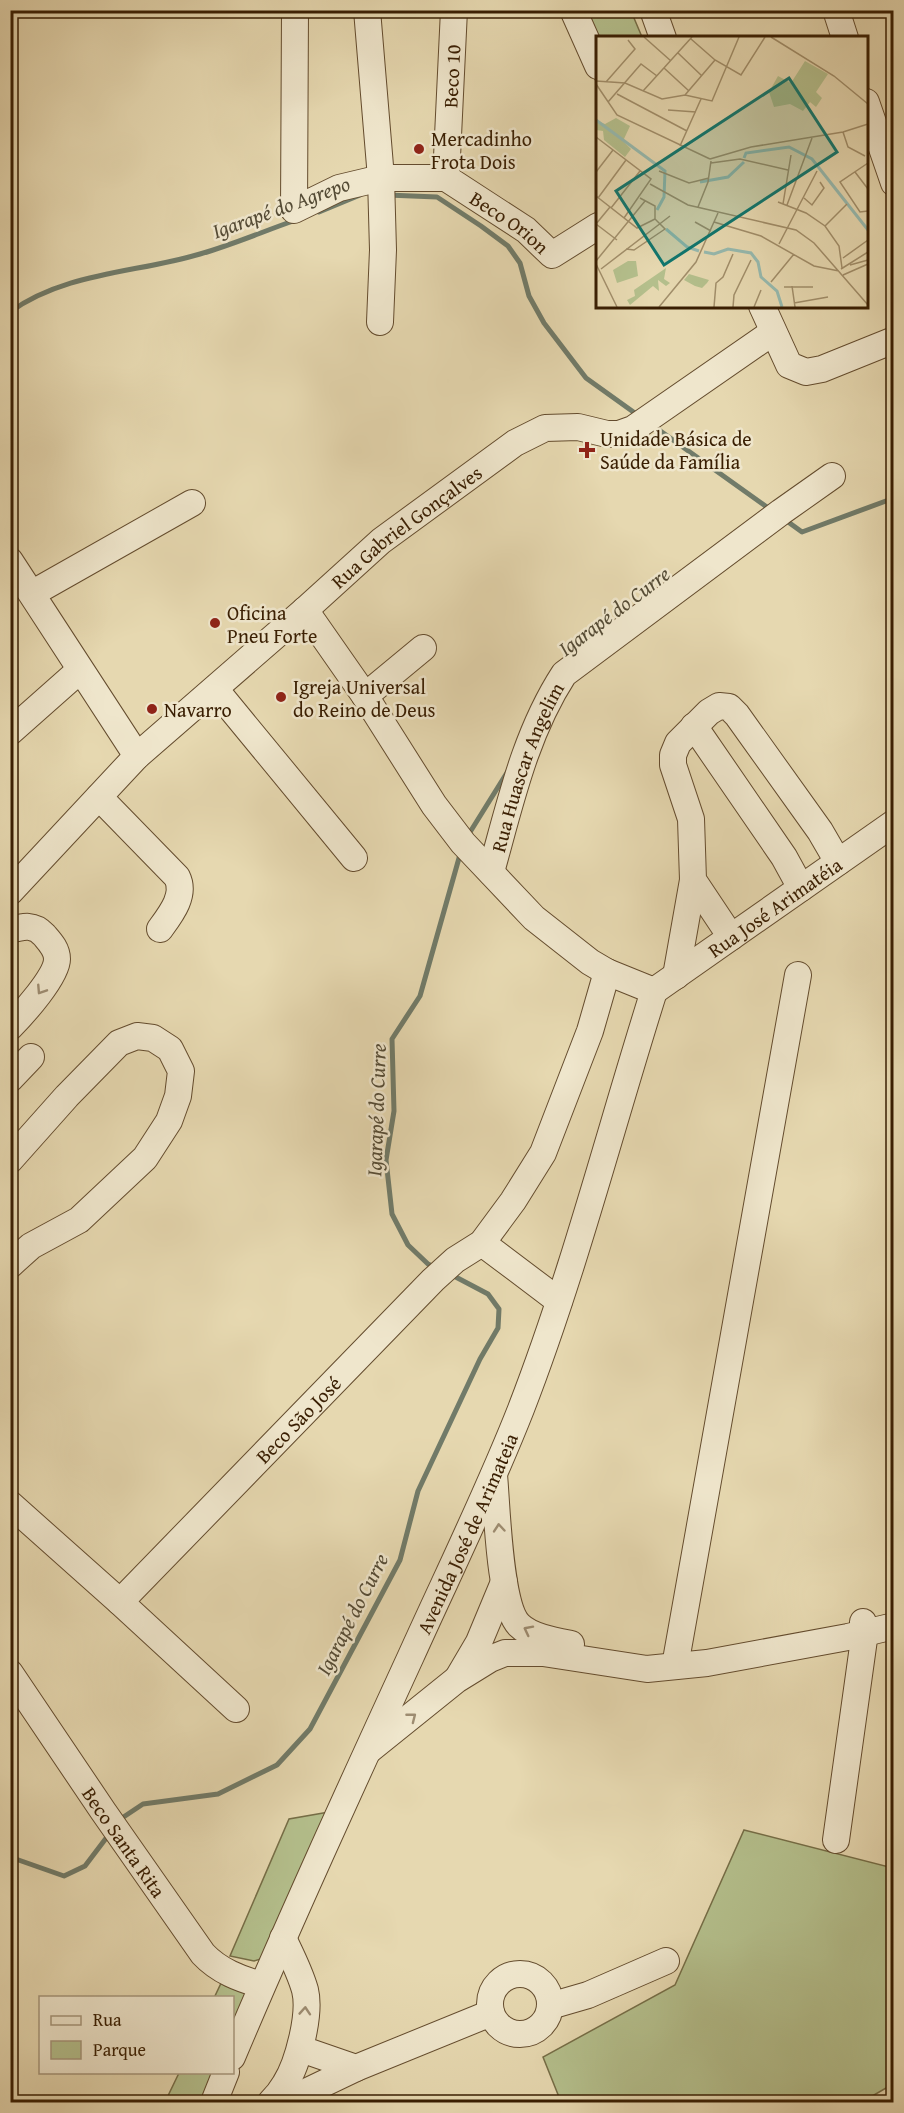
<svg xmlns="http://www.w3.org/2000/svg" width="904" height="2113" font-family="'Gentium Book Plus',serif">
<rect width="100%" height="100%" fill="#e6d8b0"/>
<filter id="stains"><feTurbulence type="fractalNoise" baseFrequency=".00333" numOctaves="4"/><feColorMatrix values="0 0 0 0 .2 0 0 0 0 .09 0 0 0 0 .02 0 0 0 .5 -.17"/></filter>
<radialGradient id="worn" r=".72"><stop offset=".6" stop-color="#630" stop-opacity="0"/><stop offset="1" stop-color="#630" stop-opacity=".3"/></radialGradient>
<g fill="#b4bf8c" stroke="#766e47" stroke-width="1.5">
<polygon points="560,11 631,11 642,37 598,38 598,85"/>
<polygon points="329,1812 264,1958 254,1961 230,1956 289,1819"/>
<polygon points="744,1830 893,1868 893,2084 862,2102 561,2102 543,2057 675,1985"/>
<polygon points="224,1977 255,1990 233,2044 232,1998 214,1998"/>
<polygon points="179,2073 220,2073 208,2102 165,2102"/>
</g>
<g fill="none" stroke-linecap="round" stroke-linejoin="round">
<g stroke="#717b69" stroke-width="5">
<polyline points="387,195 437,197 481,226 508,246 520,263 529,296 544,323 586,378 639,416"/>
<polyline points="319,212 360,195"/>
<path d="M10,312C66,272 136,273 200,254C232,245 264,231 296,220"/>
<polyline points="652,425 771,510"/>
<polyline points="784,519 802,532 894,498"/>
<polyline points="467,837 508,771"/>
<polyline points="436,1268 428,1264 408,1245 392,1214 386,1160 394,1111 392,1039 420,996 461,851"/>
<polyline points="119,1820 143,1804 218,1794 277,1765 310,1729 400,1560 418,1491 480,1359 498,1328 499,1309 488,1294 450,1274"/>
<polyline points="10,1857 64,1876 85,1866 110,1833"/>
</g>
<g stroke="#644c2e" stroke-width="28">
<g id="minor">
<path id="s1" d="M295,10L294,210L339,188L381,178H446L526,230L552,255L598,226"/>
<polyline points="367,10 381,178 383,250 380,322"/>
<polyline points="573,10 598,66"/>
<polyline points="653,10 663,38"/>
<polyline points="836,10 845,38"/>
<polyline points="866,102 894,183"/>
<path id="s2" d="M446,178L454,10"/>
<polyline points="762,306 789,365 806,372 822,369 894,340"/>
<polyline points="10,561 137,756"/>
<polyline points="33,593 192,503"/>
<polyline points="305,610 365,696 434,805 463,843 534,918 590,962 607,972 654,991"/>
<polyline points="215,689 354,858"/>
<polyline points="365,696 423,648"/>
<polyline points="694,726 784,857 801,888"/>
<polyline points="10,732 80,670"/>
<path d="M99,797L177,877C186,895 171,914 160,929"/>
<path id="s3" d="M491,872C510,804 525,734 564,674L781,512L832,476"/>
<path id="s4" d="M10,892L137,756L305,610L381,541L515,443L545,428L578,427L607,434H619L633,429L773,332"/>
<path d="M10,930C24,926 34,924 44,935C50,942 57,949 57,959C57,976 23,1014 10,1027"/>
<polyline points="731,937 693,880 691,819 673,765 673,755 678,743 709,712 719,706 729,707 737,715 820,831 838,862"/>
<polyline points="676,976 693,880"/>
<path id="s5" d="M654,991L894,823"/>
<polyline points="10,1079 31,1057"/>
<polyline points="10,1160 67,1096 119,1043 137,1036 153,1038 170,1049 181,1071 178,1096 169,1121 145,1158 79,1220 31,1246 10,1265"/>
<polyline points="482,1243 559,1301"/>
<path d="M494,1475C497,1505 499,1605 519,1625C531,1637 555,1641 571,1644"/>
<polyline points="10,1504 120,1602 236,1709"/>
<path id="s6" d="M120,1602L433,1280L455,1260L482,1243L513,1201L543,1153L590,1031L607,972"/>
<polyline points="675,1666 798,975"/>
<path id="s7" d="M10,1673L103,1811L203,1954C219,1971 240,1979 262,1985"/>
<polyline points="459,1676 479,1642 504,1582"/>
<polyline points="369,1750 456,1680 490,1659 505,1653 543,1653 647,1669 707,1663 848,1637 894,1626"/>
<polyline points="836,1840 865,1632 863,1622"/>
<circle cx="520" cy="2004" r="30"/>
<polyline points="550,2006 588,1995 666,1961"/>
<polyline points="301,2049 356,2068 491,2013"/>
<path id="s8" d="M232,2057C289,1922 350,1789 411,1656C448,1574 488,1493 521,1409C574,1272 610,1130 654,991"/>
<polyline points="214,2102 226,2072"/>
<path d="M271,2102C276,2097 281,2091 285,2084C298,2064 311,2014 305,1990C300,1972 291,1955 283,1938"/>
<polyline points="285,2102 356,2068"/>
</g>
</g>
<use href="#minor" stroke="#efe6cc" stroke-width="26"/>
</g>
<defs><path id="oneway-chevron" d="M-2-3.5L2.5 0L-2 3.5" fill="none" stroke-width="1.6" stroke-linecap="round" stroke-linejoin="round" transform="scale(1.5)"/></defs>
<g stroke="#9d8c71">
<use href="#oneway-chevron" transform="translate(41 990) rotate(123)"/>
<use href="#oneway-chevron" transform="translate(499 1528) rotate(-95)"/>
<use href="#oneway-chevron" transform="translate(528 1630) rotate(-153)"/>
<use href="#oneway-chevron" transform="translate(412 1717) rotate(-38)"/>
<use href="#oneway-chevron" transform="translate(305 2011) rotate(-86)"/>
</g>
<g fill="#8f2418" stroke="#efe6cc" stroke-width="2">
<circle cx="419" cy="149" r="6"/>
<path d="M584 441h6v6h6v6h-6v6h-6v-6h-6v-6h6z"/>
<circle cx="215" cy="623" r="6"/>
<circle cx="281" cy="697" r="6"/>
<circle cx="152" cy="709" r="6"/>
</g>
<g text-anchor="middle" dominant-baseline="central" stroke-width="5" stroke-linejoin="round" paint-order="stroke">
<g font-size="20" fill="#391e02" stroke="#efe6cc">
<text stroke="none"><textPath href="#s2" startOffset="102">Beco 10</textPath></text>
<text stroke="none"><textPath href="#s1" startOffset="436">Beco Orion</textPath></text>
<text stroke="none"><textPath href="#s4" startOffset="540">Rua Gabriel Gonçalves</textPath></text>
<text stroke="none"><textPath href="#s3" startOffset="111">Rua Huascar Angelim</textPath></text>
<text stroke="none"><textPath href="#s5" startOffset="147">Rua José Arimatéia</textPath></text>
<text stroke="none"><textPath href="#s6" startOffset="255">Beco São José</textPath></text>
<text stroke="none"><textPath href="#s8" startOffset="574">Avenida José de Arimateia</textPath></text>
<text stroke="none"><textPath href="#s7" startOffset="204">Beco Santa Rita</textPath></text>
</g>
<g font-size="20" fill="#391e02" stroke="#efe6cc" text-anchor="start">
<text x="431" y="138">Mercadinho<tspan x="431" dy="23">Frota Dois</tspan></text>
<text x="600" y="438">Unidade Básica de<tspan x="600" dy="23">Saúde da Família</tspan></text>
<text x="227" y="612">Oficina<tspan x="227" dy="23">Pneu Forte</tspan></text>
<text x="293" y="686">Igreja Universal<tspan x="293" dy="23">do Reino de Deus</tspan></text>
<text x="164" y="709">Navarro</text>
</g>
<g font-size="21" font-style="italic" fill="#554c36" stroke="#efe6cc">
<text transform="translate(281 207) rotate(-20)">Igarapé do Agrepo</text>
<text transform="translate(614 611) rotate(-37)">Igarapé do Curre</text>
<text transform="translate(376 1110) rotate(-88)">Igarapé do Curre</text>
<text transform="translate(352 1614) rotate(-63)">Igarapé do Curre</text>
</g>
</g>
<g transform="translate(596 36)">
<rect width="272" height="272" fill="#e6d8b0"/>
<path d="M209,25L232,38L220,56L226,62L220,71L214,66L207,75L194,68L178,71L173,56L182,40L195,47ZM20,82L34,90L27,105L35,113L29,121L8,104L7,95L0,94V85L9,88ZM32,225H40L42,240L21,247L17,234ZM70,232L68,243L74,247L70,250L62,244L63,255L57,250L34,269L31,264L39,260L38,254ZM93,238L113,244L111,247L106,252L99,250L88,244Z" fill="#b4bf8c"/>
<path fill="none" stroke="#96b9ae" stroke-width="3" d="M0,84L69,135L68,161L61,174M148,122L150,117L193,111L216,123L272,194M104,146L132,141L148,126M70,193L91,211L103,215M108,216L118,218L132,213L155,217L162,226L165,241L181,255L186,271"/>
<path fill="none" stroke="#a18e6a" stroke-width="1.5" d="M48,1L75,25M175,1L238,40L272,68M95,3L119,24L145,39L169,1M82,17L106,40M68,32L93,55M0,45L29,47L66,63L89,59L116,65L143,1M10,46L39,13L32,4M0,48L21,79L114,123M47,55L96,1M21,58L91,95M89,59L119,24M12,66L45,28L61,40M72,74L100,76M247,96L252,111L269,120M0,101L55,143L28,182M84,110L105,63M114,123L155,111L247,96L272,88M115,127L144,123L192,134M272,127L244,146L264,176L272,175M63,135L93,147L113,142M0,136L17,114M259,136L272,153M54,148L92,169L200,194L218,207L272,269M0,160L41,192L59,183M2,162L30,124M208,162L216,169L228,152L224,146M182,166L210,177L229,190L243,210L246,232M187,168L195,119M191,169L216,102M14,171L0,188L21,204M102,171L112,146L115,125M15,172L44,135M99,186L115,195M118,186L165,200L218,230L243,235M229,190L251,168M183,208L221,135M30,213L38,214L69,193L59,183V170L44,162M247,222L272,204M0,225L49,165M0,228L21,271M254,229L272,224M5,233L74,180M245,233L272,216M247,239L272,228M175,246L198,218M196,250L199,271M188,251H217M198,267L232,261M63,271L100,226L122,177M118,271L120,247L127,241L137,218M137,271L138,259L155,224M158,271L165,254"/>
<path fill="#0f766e" fill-opacity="0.15" stroke="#0f766e" stroke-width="3" d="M193,42L241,116L68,229L20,155Z"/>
<rect width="272" height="272" fill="none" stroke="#391e02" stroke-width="3"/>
</g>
<rect width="904" height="2113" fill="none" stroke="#e6d8b0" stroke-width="36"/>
<rect x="12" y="12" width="880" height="2089" fill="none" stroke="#391e02" stroke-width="3"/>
<rect x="18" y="18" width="868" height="2077" fill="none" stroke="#391e02" stroke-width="1.5"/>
<rect x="39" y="1996" width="195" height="78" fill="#efe6cc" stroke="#a6967b" stroke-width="1.5"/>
<rect x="51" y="2016" width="30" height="9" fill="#efe6cc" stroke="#a6967b" stroke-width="1.5"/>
<text x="93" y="2026" font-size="18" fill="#391e02">Rua</text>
<rect x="51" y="2041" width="30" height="18" fill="#b4bf8c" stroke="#a6967b" stroke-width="1.5"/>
<text x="93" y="2056" font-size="18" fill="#391e02">Parque</text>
<rect width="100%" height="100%" filter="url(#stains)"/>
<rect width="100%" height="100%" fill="url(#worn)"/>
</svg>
